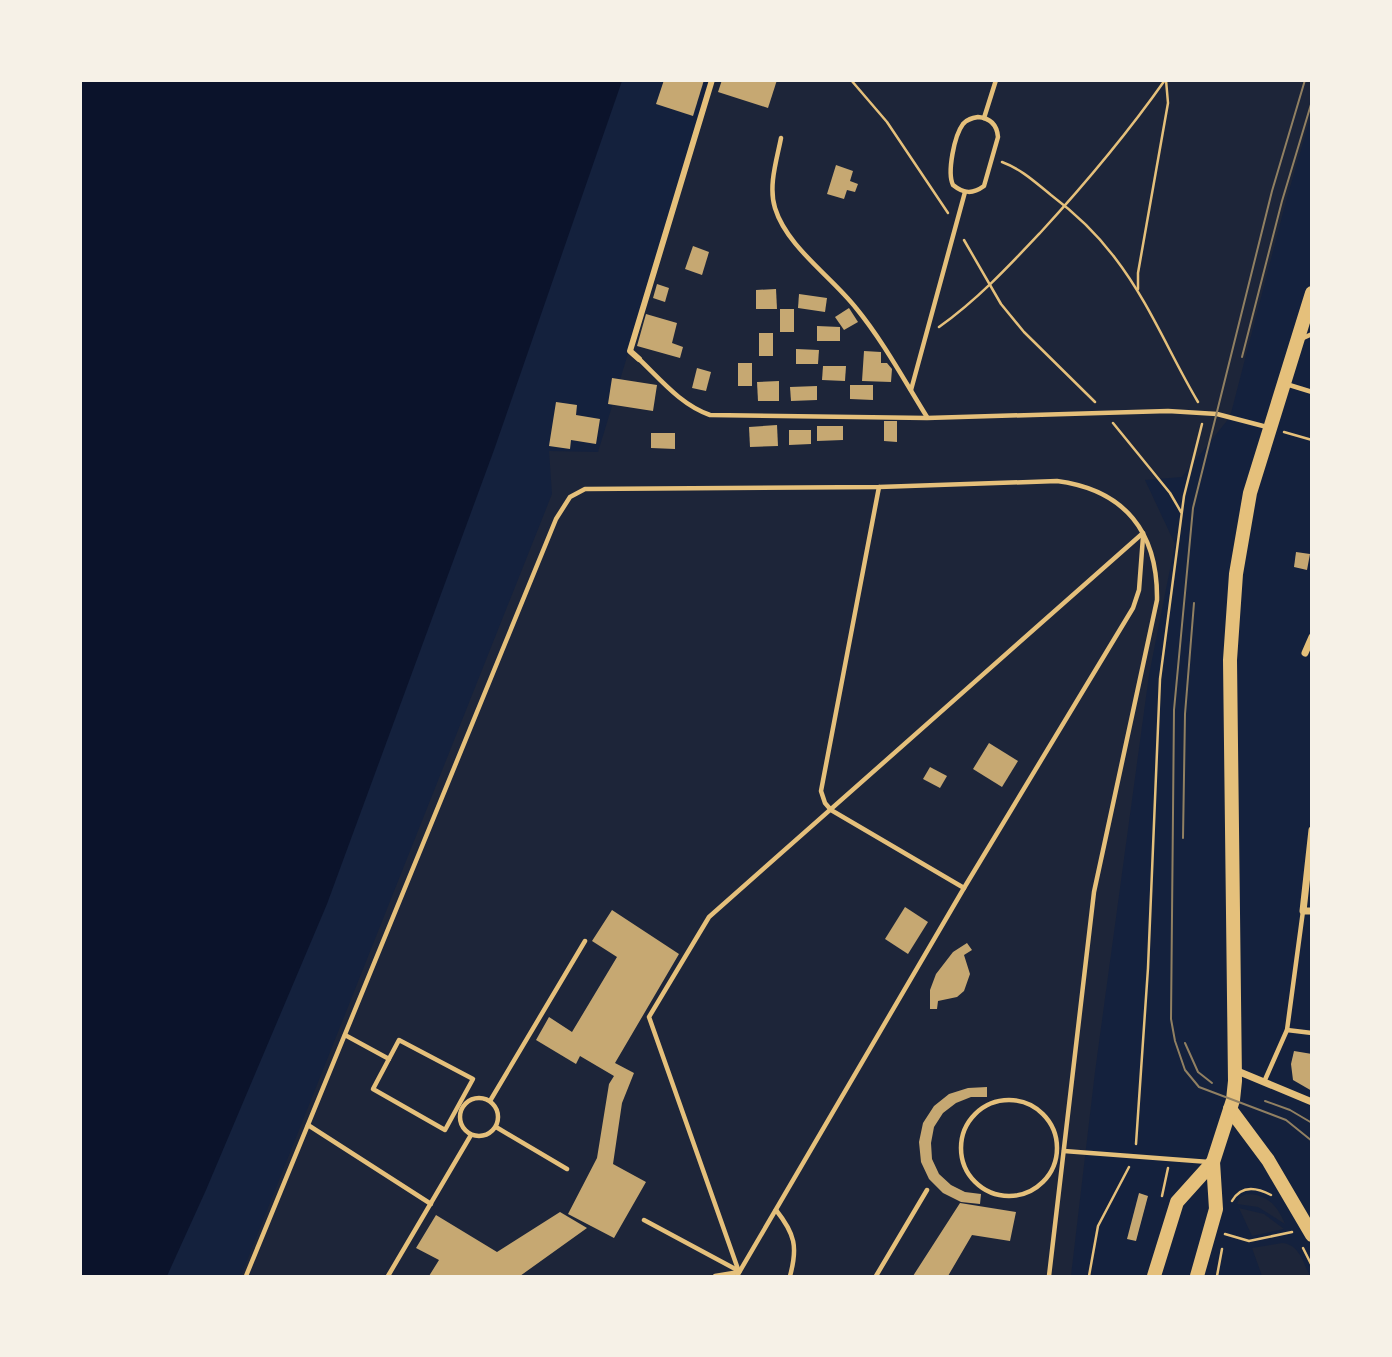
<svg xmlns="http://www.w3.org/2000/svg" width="1392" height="1357" font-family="Helvetica,sans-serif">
<rect width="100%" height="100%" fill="#14213d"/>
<g fill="#1d2539">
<polygon points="711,81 1311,81 1311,115 1286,201 1230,417 1182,477 1145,480 1175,544 1149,675 1095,1072 1071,1276 241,1276 552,494 549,451 598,452"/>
<path d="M1246,1194C1267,1194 1277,1205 1285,1224L1258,1207L1237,1204L1240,1197Z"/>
<polygon points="1239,1208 1264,1214 1284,1229 1252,1236"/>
<path d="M1282,1243C1299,1244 1303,1262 1310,1276H1262L1252,1248Z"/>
</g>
<polygon fill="#0b132b" points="80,81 622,81 494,450 327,904 206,1190 167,1276 81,1276"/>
<g fill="#c6a872">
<polygon points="664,80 704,80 693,116 656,104"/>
<polygon points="722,80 777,80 768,108 718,92"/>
<polygon points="836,165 853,171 850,181 858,184 855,192 847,190 844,199 827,194"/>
<polygon points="693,246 709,252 702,275 685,269"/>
<polygon points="657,284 669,288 665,302 653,298"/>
<polygon points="776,289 777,309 756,309 756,290"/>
<polygon points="799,294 827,298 825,312 798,308"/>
<polygon points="849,308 858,322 844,330 835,317"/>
<rect x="780" y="309" width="14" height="23"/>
<polygon points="646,314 677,323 672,343 683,347 680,358 637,346"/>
<polygon points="817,326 840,327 840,341 817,341"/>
<rect x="759" y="333" width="14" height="23"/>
<polygon points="796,349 819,350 818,364 796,364"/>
<polygon points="864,351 881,352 881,363 887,363 892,369 891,382 862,381"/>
<rect x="738" y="363" width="14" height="23"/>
<polygon points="823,366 846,366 845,381 822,380"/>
<polygon points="697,368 711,372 706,391 692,388"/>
<polygon points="612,378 657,385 653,411 608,404"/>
<polygon points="779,381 779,401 758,401 757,382"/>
<polygon points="850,385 873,385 873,400 850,399"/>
<polygon points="817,386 817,400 791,401 790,387"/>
<polygon points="556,402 577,405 576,415 600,419 596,444 571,440 570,449 549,446"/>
<polygon points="884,421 897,421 897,442 884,441"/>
<polygon points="777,425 778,446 750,447 749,427"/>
<polygon points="817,426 843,426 843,440 817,441"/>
<polygon points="789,430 811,430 811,444 789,445"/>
<polygon points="651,433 675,433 675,449 651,448"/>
<polygon points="1296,552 1310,554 1307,570 1294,567"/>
<polygon points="989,743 1018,761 1002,787 973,769"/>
<polygon points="930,767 947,776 940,788 923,779"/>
<polygon points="905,907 928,922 908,954 885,939"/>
<polygon points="612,910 679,954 615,1063 634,1073 622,1103 613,1164 646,1182 614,1238 568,1214 597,1158 609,1084 614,1076 580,1056 576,1064 536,1040 549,1017 572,1032 617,957 592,941"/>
<polygon points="967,943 972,950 964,955 970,974 964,991 957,997 938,1001 937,1009 930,1009 930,990 936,974 953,952"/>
<polygon points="1294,1051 1312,1054 1312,1091 1293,1080 1291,1064"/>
<polygon points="987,1087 987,1097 971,1097 956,1103 943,1113 934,1127 931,1143 932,1159 939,1174 951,1185 965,1192 981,1194 980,1204 961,1202 943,1193 929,1179 921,1162 919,1142 923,1123 934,1106 949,1094 968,1088"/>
<polygon points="1139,1193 1148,1196 1136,1241 1127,1239"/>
<polygon points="960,1203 1016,1212 1010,1241 972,1235 948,1276 913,1276"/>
<polygon points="560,1212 587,1228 520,1276 429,1276 439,1260 416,1248 436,1215 497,1252"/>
</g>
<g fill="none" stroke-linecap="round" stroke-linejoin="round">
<g stroke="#e5c07b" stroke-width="2.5">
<polyline points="851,80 887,122 948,213"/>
<path d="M1002,162C1021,169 1035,182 1051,195C1075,213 1097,234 1115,258C1149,302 1170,355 1198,402"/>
<polyline points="964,240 1001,304 1024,332 1095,402"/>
<polyline points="1138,289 1138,273 1168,103 1166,80"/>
<path d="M939,327C977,300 1008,267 1040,233C1084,185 1127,134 1165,80"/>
<polyline points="1113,423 1170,493 1181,512"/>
<polyline points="1284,432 1312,440"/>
<polyline points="1136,1144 1148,968 1160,679 1184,496 1202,424"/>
<polyline points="1162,1196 1168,1168"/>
<path d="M1232,1201C1241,1185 1256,1187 1271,1195"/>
<polyline points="1225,1234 1249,1241 1292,1232"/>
<polyline points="1303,1248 1312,1266"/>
<polyline points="1089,1276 1098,1226 1129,1167"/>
<polyline points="1217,1276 1222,1249"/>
</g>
<g stroke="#e5c07b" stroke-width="4.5">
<path d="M978,117C990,118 997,125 998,137L984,186C973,194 964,194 953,185C947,173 954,136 963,124C967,119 972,118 978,117Z"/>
<polyline points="984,118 996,80"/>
<path d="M781,138C777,159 768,186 775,208C787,247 831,276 856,308C883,341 904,380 927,417"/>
<polyline points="1301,339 1312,334"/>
<path d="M639,359C661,380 681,405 710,415L927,418L1168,411L1217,414L1267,427"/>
<polyline points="1286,384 1312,392"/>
<polyline points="911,390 965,192"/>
<polyline points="879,487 821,791 825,803 831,810 964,888"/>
<polyline points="1287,1030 1312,1033"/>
<polyline points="345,1035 389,1059"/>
<polygon points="399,1040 473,1079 445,1130 373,1089"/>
<polyline points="1264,1082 1287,1030 1303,911"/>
<circle cx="479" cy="1117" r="19"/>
<circle cx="1009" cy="1148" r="48"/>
<polyline points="490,1101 585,941"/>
<polyline points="308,1125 431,1204"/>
<polyline points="496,1127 567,1169"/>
<polyline points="1064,1151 1209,1162"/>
<path d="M776,1210C795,1234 798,1247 790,1276"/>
<polyline points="644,1220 739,1271"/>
<polyline points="739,1272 649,1017 709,917 1143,533"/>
<path d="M246,1276L556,519L570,497L585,489L879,487L1057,481C1125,490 1158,532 1157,600L1094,892L1049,1276"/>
<polyline points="388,1276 471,1135"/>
<polyline points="715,1276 739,1272"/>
<polyline points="737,1276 964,888 1133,608 1139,590 1143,537"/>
<polyline points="876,1276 927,1190"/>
</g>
<polyline stroke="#e5c07b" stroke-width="6" points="639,359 630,351 712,80"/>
<g stroke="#e5c07b" stroke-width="7">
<polyline points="1305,653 1312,637"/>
<polyline points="1312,830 1303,911 1312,911"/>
<polyline points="1235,1070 1312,1102"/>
</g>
<g stroke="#e5c07b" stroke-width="14">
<polyline points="1230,1109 1268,1160 1312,1235"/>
<polyline points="1154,1276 1177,1202 1213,1162"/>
<polyline points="1197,1276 1216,1209 1213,1162 1233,1100 1235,1081 1230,660 1236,574 1250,493 1312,293"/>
</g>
<g stroke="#918062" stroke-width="2">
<polyline points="1305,80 1272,191 1193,508 1174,710 1171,1019 1175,1041 1185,1070 1199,1087 1286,1120 1312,1141"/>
<polyline points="1242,357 1282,201 1312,101"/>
<polyline points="1183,838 1185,714 1194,603"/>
<polyline points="1185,1043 1198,1072 1212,1083"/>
<polyline points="1265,1101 1290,1110 1312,1123"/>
</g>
</g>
<rect width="1392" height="1357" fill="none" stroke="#f6f1e7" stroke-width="164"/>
</svg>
